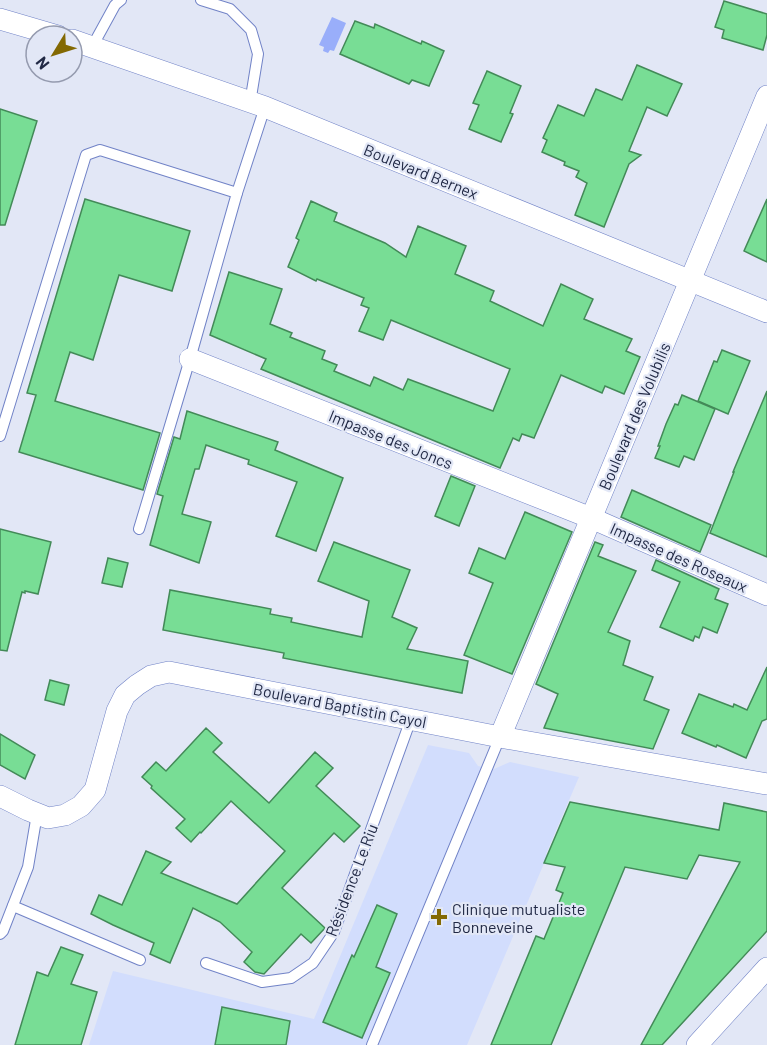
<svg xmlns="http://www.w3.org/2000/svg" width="767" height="1045" font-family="Barlow,sans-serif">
<rect width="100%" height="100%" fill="#e2e7f6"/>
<polygon fill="#d2ddfd" points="428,745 469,753 478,766 487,768 494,769 510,762 579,777 546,854 548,854 467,1045 89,1045 113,971 314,1019"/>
<polygon fill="#99aefa" points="332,17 346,23 334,51 330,50 328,53 323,51 324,47 319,45"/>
<g fill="#78dd95" stroke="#438a58" stroke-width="1.5">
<polygon points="724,1 767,14 767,35 763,50 722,38 724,30 715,27"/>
<polygon points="355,21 374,28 375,24 421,44 422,41 444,51 429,86 412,80 409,84 340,54"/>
<polygon points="637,65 682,84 667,116 647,107 629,151 641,155 629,164 604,227 575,215 587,183 576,177 579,171 564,165 565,162 542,152 547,140 543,138 558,105 584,116 596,89 622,100"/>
<polygon points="487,71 521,86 510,113 513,114 501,142 469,129 479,105 473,103"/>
<polygon points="0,109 37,121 5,225 0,225"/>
<polygon points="85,199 190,231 172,291 119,275 93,360 70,352 55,401 160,433 143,490 19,452 36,395 27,393"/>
<polygon points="767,199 767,262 744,251"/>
<polygon points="311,201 337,213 334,221 385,243 406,257 418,226 466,246 455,274 494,291 490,301 543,326 561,284 593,299 584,319 632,339 626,351 640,357 624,394 605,386 602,393 561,375 534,438 522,434 519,441 513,438 500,468 261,369 266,359 210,335 229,272 282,289 270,324 292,333 290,337 325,351 322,359 337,365 334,371 370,386 374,377 403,390 408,379 493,411 510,369 391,320 383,340 359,331 369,308 361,305 364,298 317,279 316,281 288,267 299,240 296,238"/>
<polygon points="722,350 750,361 728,414 698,401 714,361 717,362"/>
<polygon points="767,391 767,557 710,533 734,472 733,472"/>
<polygon points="682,395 715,409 694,460 684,456 679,467 655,458 660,446 658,446 666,424 675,404 678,405"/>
<polygon points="187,411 278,442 275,450 343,478 316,551 276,536 297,482 248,464 249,460 206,445 199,469 195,469 182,514 211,522 199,563 150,545 163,496 157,494 174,437 180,439"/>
<polygon points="451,476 475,486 459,526 435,516"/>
<polygon points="632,490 711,525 700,552 621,517"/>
<polygon points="525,512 572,532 512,674 464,655 493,583 469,573 479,548 505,559"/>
<polygon points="0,529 51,542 38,594 25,591 25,593 22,592 7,651 0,650"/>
<polygon points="334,542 410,570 392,617 417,628 407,649 468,661 462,693 283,658 284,653 163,630 170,590 271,609 270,614 292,618 291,622 362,637 369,601 318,581"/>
<polygon points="595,542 603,545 598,556 636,571 608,632 630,641 623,665 653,677 644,700 669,710 653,749 544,728 558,694 536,684"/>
<polygon points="108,558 128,563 122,587 102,583"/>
<polygon points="656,560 719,589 715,599 728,604 717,633 703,627 699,638 695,636 693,641 660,627 680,582 652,570"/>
<polygon points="767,667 767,719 762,721 746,758 717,745 716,747 682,733 699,694 733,707 734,704 747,710"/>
<polygon points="50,680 69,685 64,705 45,700"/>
<polygon points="206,728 222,743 213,752 269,803 315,752 333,768 316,786 360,826 344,842 334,833 282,888 325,928 311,943 301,934 264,974 255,972 244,962 252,952 220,922 193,908 170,963 150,954 154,943 113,925 91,914 99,895 122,905 146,851 171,862 161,873 237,904 285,851 231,801 201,833 200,832 191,842 176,828 185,819 151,788 152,786 142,777 156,762 166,771"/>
<polygon points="0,734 35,755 25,779 0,765"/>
<polygon points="570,802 719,830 724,803 767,812 767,931 662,1045 641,1045 740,862 699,855 687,879 625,867 551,1045 491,1045 536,936 544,939 563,893 556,890 565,867 544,863"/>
<polygon points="377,905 397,914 376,967 390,973 362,1038 323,1022 352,955 354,957"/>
<polygon points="61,947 83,955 71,984 97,992 81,1045 15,1045 37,972 48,976"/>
<polygon points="222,1007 290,1021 286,1045 215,1045"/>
</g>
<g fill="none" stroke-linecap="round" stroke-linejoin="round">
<g stroke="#7183c7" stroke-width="12">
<g id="service">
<polyline points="201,0 230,9 251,30 258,54 250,103"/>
<polyline points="92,47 115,5 121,0"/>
<polyline points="237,193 265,107"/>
<polyline points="0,436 86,155 100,150 237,193 190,359 139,529"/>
<polyline points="13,906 140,960"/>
<polyline points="0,934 3,931 28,867 37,814"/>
<polyline points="206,963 262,982 291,978 313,963 334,932 411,719"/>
<polyline points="372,1045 500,737"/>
</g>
</g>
<g stroke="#7183c7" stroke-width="22">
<g id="minor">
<polyline points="0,19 58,36"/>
<polyline points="72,40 265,107 767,312"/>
<polyline points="190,359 591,518 767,595"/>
<polyline points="500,737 767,96"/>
<polyline points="0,796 28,810 48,818 65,815 81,806 95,790 117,711 125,695 137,685 151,676 169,672 500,737 767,784"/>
<polyline points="697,1045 767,968"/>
</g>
</g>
<use href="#service" stroke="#fff" stroke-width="10"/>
<use href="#minor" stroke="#fff" stroke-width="21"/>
</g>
<path fill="#836903" stroke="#e2e7f6" stroke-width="2" d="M436 908h6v6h6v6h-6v6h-6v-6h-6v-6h6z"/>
<g text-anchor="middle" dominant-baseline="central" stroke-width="4.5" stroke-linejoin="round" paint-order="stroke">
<g font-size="16" fill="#212945" stroke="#e2e7f6">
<text transform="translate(421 171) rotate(22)">Boulevard Bernex</text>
<text transform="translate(634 416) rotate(-67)">Boulevard des Volubilis</text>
<text transform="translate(391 439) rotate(22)">Impasse des Joncs</text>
<text transform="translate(679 557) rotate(24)">Impasse des Roseaux</text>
<text transform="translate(340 705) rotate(11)">Boulevard Baptistin Cayol</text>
<text transform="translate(351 880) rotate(-69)">Résidence Le Riu</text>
</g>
<g font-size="16" fill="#212945" stroke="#e2e7f6" text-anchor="start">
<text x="452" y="908">Clinique mutualiste<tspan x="452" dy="18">Bonneveine</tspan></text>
</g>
</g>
<g transform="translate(54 54) rotate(232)"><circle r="28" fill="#e2e7f6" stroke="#959baf" stroke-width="1.5"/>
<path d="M0-4.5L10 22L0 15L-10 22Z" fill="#836903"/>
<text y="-9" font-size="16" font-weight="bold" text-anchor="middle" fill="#212945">N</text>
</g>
</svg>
